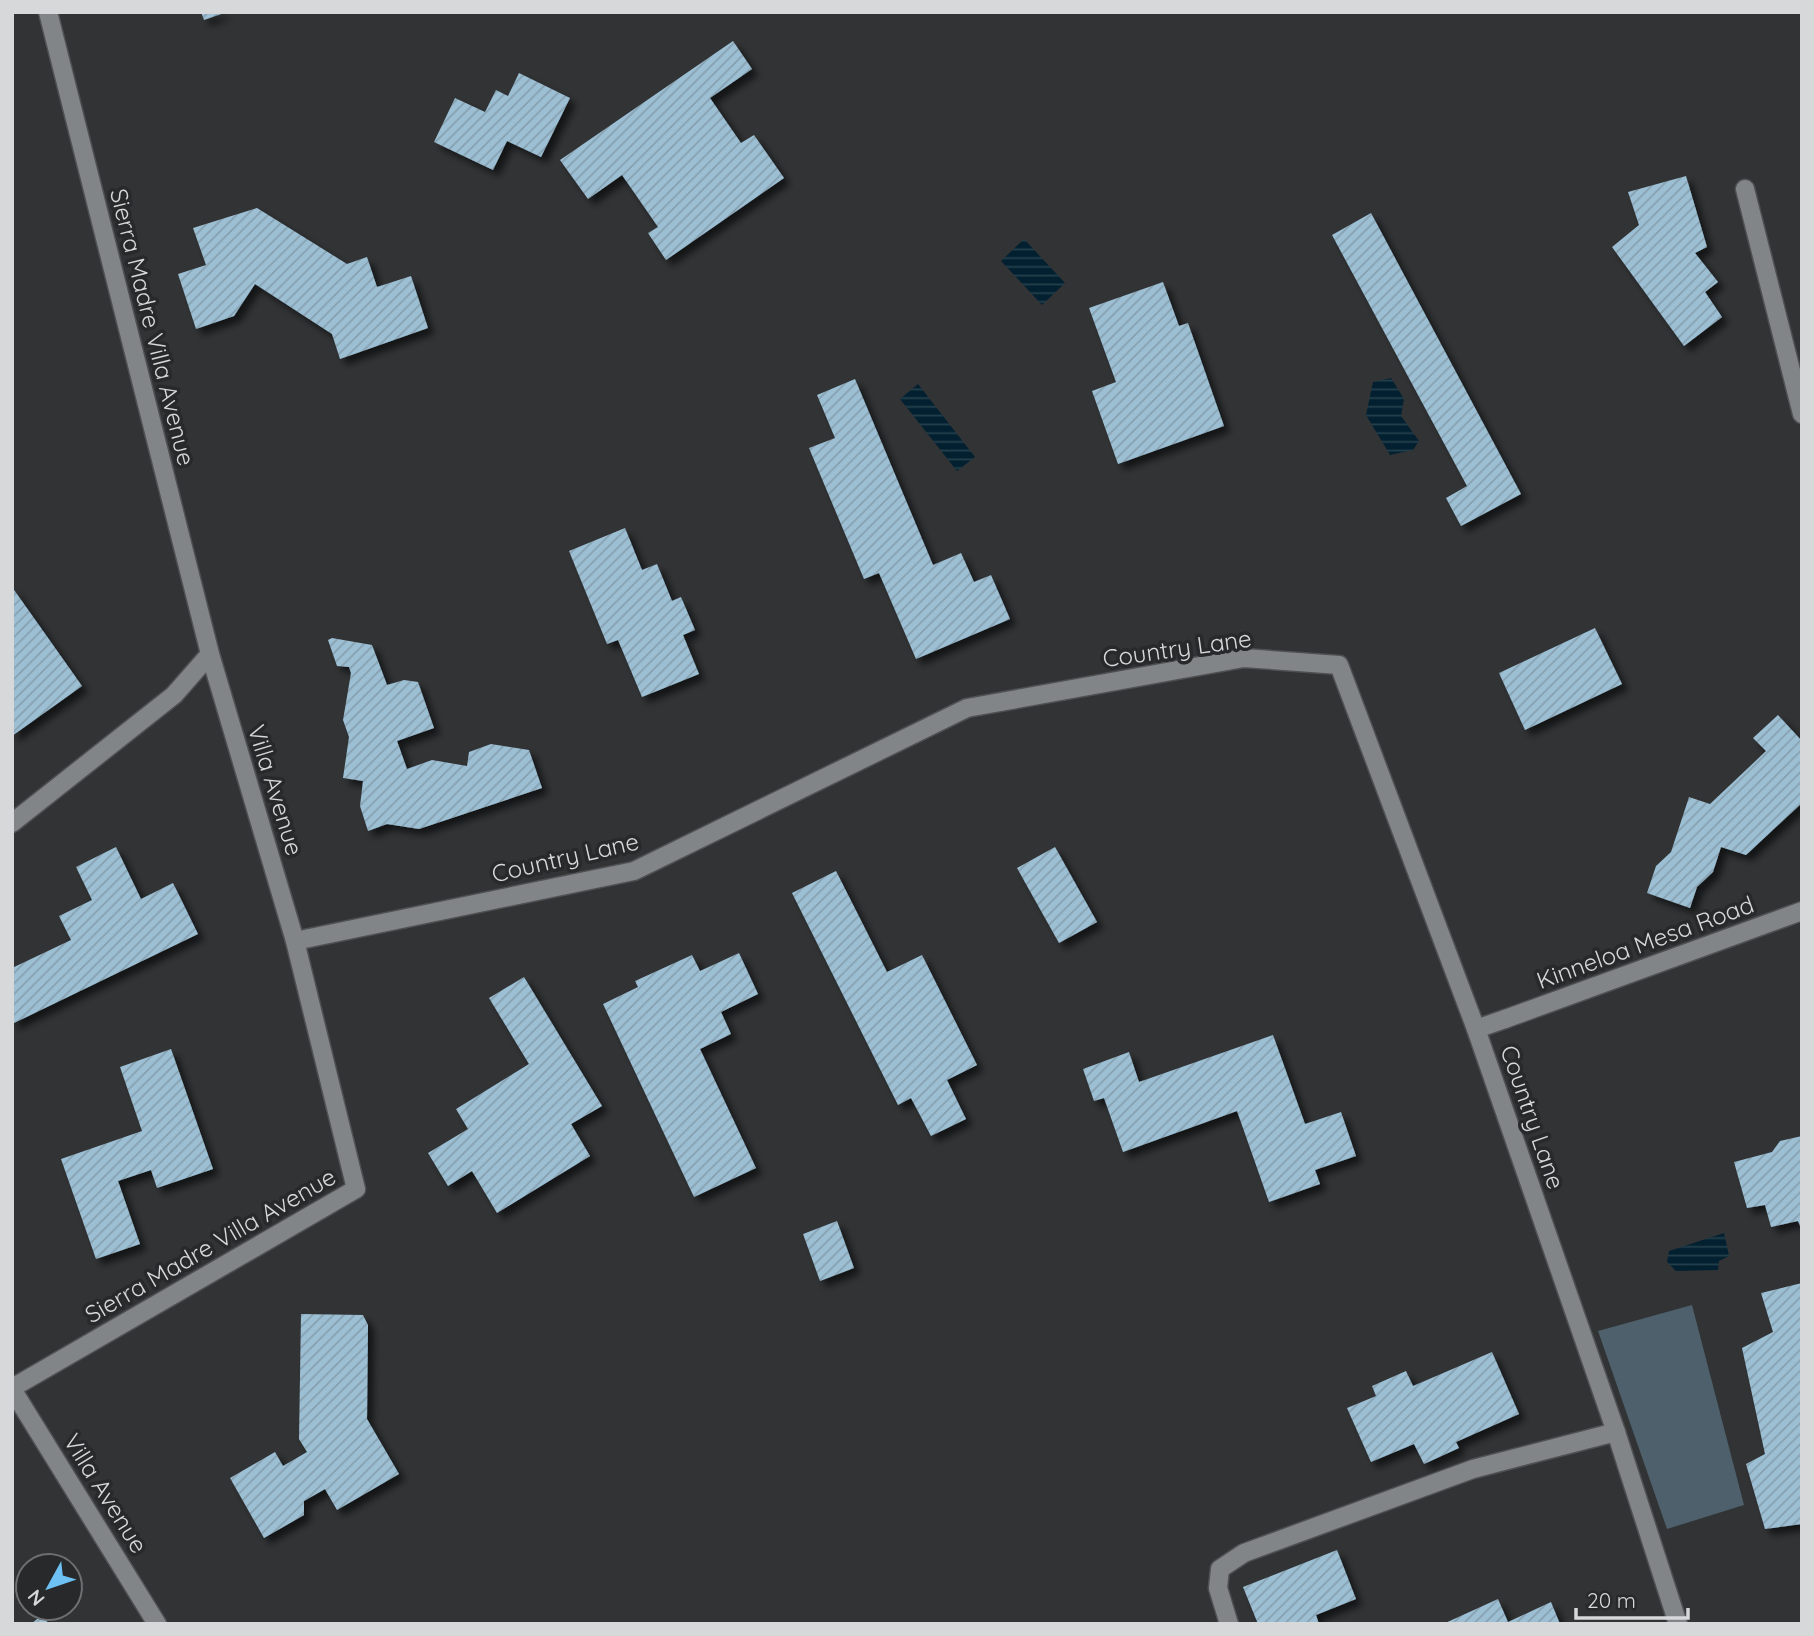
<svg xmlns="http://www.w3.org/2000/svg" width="1814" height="1636" font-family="Quicksand,sans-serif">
<defs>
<pattern id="water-rules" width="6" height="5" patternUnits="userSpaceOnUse" patternTransform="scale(1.75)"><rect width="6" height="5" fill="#022030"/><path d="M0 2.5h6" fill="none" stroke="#26404d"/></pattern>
<pattern id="building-hatch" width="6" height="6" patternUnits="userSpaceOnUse" patternTransform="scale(1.75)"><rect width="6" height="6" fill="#9dbfd4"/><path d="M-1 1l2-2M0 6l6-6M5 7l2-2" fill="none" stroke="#86a0af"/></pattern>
<filter id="shadow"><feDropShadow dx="6" dy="6" stdDeviation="3.5" flood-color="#0009"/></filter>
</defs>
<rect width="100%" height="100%" fill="#313335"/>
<polygon fill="#4d606b" points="1692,1305 1744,1505 1667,1529 1598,1331"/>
<g fill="url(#water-rules)">
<polygon points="1024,239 1065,283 1042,305 1001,261"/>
<polygon points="1391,378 1404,399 1401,416 1419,441 1413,450 1390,455 1366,415 1373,382"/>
<polygon points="918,384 975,457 957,471 900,399"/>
<polygon points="1724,1233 1729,1256 1719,1261 1718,1270 1676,1271 1667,1262 1669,1251"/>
</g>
<g fill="url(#building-hatch)" filter="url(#shadow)">
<polygon points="201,12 224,12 224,13 204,20"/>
<polygon points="733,41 752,69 710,98 741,143 754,135 784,178 666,260 648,233 658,227 622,175 588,199 560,160"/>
<polygon points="519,73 570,98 541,157 507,141 493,170 434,142 455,98 485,112 496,90 508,96"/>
<polygon points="1686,176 1707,247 1695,253 1718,282 1705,292 1722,317 1684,346 1612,247 1639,225 1628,192"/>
<polygon points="257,208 347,264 367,257 377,287 411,276 428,328 340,359 332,334 255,284 234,316 196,329 178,274 206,265 193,228"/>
<polygon points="1371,213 1521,494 1461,526 1446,498 1467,486 1332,235"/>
<polygon points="1163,282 1179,326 1188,323 1224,426 1118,464 1092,391 1116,382 1089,308"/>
<polygon points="855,379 933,565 961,553 974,582 991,575 1010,619 916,659 879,573 864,579 809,448 835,438 817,395"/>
<polygon points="625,528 642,570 657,564 672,601 681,597 695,630 683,635 699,674 642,697 618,640 607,644 569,551"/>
<polygon points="12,587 82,686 12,736"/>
<polygon points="1595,628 1622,684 1525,730 1499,673"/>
<polygon points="332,638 372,645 387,685 404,680 418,682 434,728 397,741 407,769 432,760 467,766 469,752 491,744 529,750 542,788 419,829 387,824 368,831 360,806 363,781 343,778 349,737 343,720 351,673 349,667 337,666 328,640"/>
<polygon points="1778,715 1802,741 1802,803 1746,855 1721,847 1713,872 1697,887 1690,908 1647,893 1656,866 1671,852 1689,797 1710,804 1766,751 1753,738"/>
<polygon points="116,847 141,899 173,883 198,934 12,1024 12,968 71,940 59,916 92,900 76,867"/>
<polygon points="1055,847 1097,922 1059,943 1017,868"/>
<polygon points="836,871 887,972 922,955 977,1065 947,1080 966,1119 931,1136 911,1098 898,1105 792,893"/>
<polygon points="739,953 758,994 721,1012 731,1034 700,1049 756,1168 694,1197 603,1004 638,987 635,981 692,955 700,971"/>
<polygon points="524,977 602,1106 571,1124 590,1156 497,1213 472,1171 448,1186 428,1153 468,1129 456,1109 529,1064 489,998"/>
<polygon points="1273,1035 1305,1124 1341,1112 1356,1156 1315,1170 1320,1184 1269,1202 1237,1111 1123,1152 1104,1098 1094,1101 1083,1069 1129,1052 1139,1082"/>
<polygon points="171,1049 213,1169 157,1188 151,1170 118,1181 140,1244 96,1259 61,1159 142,1131 120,1067"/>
<polygon points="1802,1136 1802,1231 1798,1221 1771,1227 1765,1205 1747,1208 1734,1162 1772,1152 1780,1141"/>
<polygon points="837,1221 854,1268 820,1281 803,1234"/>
<polygon points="1802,1283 1802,1524 1765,1529 1746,1464 1765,1454 1742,1348 1773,1332 1761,1293"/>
<polygon points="301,1314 363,1315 368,1325 367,1419 399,1474 337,1510 325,1489 304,1501 304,1515 264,1538 230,1478 275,1452 283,1466 307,1452 299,1439"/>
<polygon points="1492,1352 1519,1414 1456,1442 1459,1448 1424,1464 1414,1444 1371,1462 1347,1408 1376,1396 1372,1386 1406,1371 1413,1386"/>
<polygon points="1337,1550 1356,1599 1316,1615 1319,1624 1258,1624 1243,1587"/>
<polygon points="1498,1599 1508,1622 1551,1602 1560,1624 1443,1624"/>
<polygon points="42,1615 49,1624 31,1624"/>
</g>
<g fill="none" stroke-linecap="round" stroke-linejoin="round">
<g stroke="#4e5052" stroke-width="21">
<polyline id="lane" points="1476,1029 1505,1019"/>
</g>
<g stroke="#4e5052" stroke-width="21">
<g id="street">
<polyline points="1745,189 1802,414"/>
<polyline points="12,823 174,695 210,654"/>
<polyline points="295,941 634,871 967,708 1244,658 1339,665 1476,1029 1616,1432 1678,1624"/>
<polyline points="1505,1019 1802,911"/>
<polyline points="12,1388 356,1189 295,941 210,654 48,12"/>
<polyline points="12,1389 157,1624"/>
<polyline points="1229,1624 1218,1588 1220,1569 1244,1553 1473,1469 1616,1432"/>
</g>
</g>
<use href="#lane" stroke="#828587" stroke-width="18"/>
<use href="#street" stroke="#828587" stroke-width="18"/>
</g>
<g text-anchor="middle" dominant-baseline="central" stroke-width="7" stroke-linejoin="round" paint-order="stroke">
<g font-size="24" fill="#d6d8d9" stroke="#27292b">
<text transform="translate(153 327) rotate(76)">Sierra Madre Villa Avenue</text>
<text transform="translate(1177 648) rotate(-8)">Country Lane</text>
<text transform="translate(276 790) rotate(73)">Villa Avenue</text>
<text transform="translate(565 857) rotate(-13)">Country Lane</text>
<text transform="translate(1645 942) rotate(-20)">Kinneloa Mesa Road</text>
<text transform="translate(1533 1117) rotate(71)">Country Lane</text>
<text transform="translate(210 1245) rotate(-30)">Sierra Madre Villa Avenue</text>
<text transform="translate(106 1493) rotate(58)">Villa Avenue</text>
</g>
</g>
<rect width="1814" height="1636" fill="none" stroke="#d6d8d9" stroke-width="28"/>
<g transform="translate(49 1587) rotate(230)"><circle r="33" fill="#27292b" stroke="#6d6f71" stroke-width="2"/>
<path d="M0-5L12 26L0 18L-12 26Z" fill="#6dc2f3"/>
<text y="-10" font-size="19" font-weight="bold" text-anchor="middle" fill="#d6d8d9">N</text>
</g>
<path d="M1576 1608v10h112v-10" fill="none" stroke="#d6d8d9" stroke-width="3.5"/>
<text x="1587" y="1608" font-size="21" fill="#d6d8d9" stroke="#27292b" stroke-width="5" paint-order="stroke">20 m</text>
</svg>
